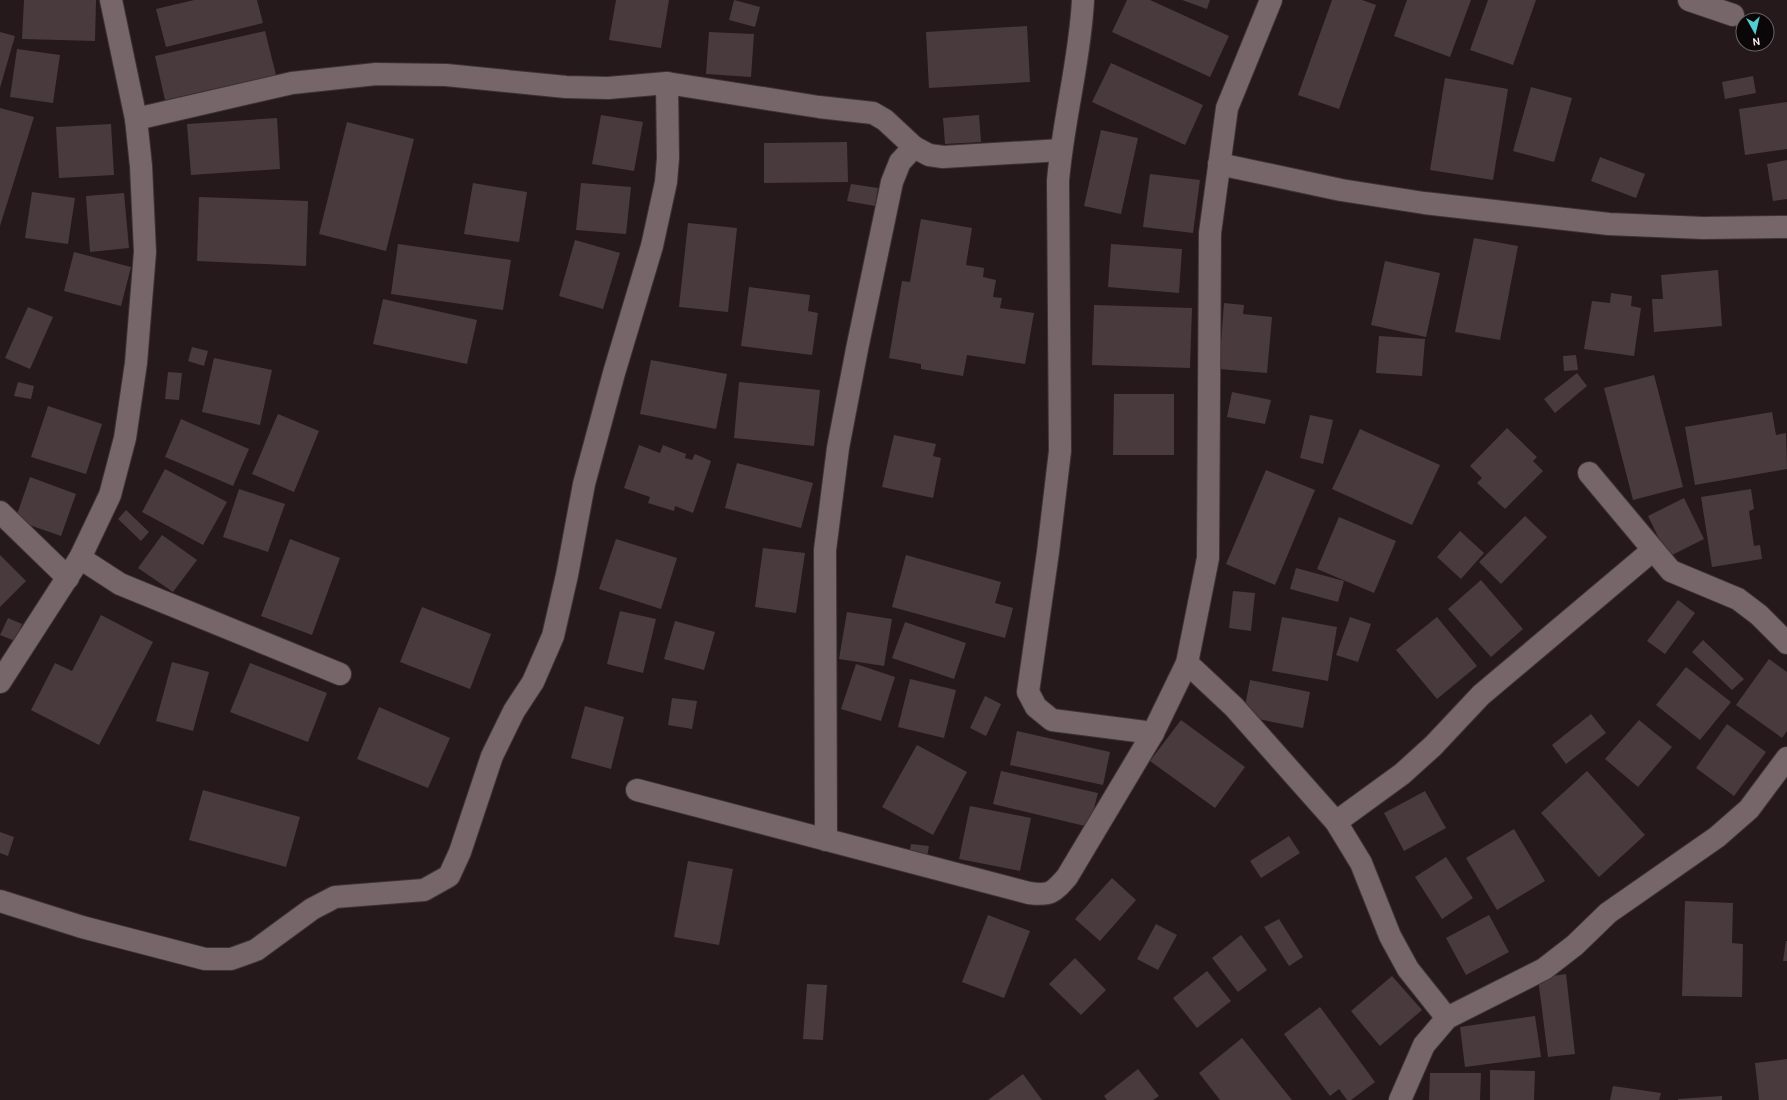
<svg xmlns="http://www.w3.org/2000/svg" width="1787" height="1100" font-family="Karla,sans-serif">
<rect width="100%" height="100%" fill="#25191c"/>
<g fill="#493a3e">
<polygon points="24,0 96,0 95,41 22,39"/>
<polygon points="194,0 257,0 263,23 166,47 156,9"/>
<polygon points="616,0 669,0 661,48 609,40"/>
<polygon points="734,0 760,7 755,27 729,20"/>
<polygon points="1127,0 1150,0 1229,36 1210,77 1112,32"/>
<polygon points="1182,0 1210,0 1207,9"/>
<polygon points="1332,0 1362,0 1376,5 1339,109 1298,95"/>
<polygon points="1407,0 1471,0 1450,57 1394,36"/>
<polygon points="1488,0 1536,0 1513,65 1470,50"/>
<polygon points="1027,26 1030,82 929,88 926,32"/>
<polygon points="265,31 276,75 165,100 155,56"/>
<polygon points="0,32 15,36 0,88"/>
<polygon points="709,32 754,34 751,77 706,74"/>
<polygon points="17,49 60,55 53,103 10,97"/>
<polygon points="1111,63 1203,105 1185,145 1092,102"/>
<polygon points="1753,76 1756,93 1725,99 1722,82"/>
<polygon points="1445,78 1508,89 1493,180 1430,170"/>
<polygon points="1531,87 1572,98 1554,162 1513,151"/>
<polygon points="1787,102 1787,149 1745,155 1739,109"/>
<polygon points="0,108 34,117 0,226"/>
<polygon points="601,115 643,122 634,171 592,164"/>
<polygon points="979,115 981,142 945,144 943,118"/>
<polygon points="277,118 280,169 191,175 187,124"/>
<polygon points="347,122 414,139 386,251 319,234"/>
<polygon points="111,124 114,175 59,178 56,127"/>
<polygon points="1101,130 1138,138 1121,214 1084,206"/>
<polygon points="847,142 848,182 764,183 764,143"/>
<polygon points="1600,157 1645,174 1636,198 1591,181"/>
<polygon points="1787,160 1787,199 1773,201 1767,164"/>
<polygon points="1150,174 1200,180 1193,233 1143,227"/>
<polygon points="473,183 527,192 519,242 464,234"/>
<polygon points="581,183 631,187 626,234 576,230"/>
<polygon points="851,184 878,188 875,206 847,201"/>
<polygon points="32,192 75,198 68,244 25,238"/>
<polygon points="124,193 129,248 90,252 86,196"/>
<polygon points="199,197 308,201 306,266 197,261"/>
<polygon points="921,219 972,228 966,265 984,268 983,277 996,280 993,297 1002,298 1000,308 1034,313 1025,364 967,355 963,376 921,369 921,364 889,358 902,281 910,282"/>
<polygon points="688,223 737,228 728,312 679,307"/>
<polygon points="1474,238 1518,246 1500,340 1455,332"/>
<polygon points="575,240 620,253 603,309 559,296"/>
<polygon points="398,244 511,260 503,310 391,294"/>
<polygon points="1111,244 1182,249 1179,293 1108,287"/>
<polygon points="74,252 131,267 121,306 64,291"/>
<polygon points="1385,261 1440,273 1426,337 1371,325"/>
<polygon points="1718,270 1722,326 1654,332 1652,299 1663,299 1661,275"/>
<polygon points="749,287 810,295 808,311 818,313 812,355 741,346"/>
<polygon points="1611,293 1632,296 1631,306 1641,308 1634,356 1584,349 1592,301 1610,303"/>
<polygon points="383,299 477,320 467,364 373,344"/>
<polygon points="1224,303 1244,305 1243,314 1272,317 1267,373 1219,369"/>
<polygon points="1094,305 1192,308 1190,368 1092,365"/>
<polygon points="28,307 53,317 30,369 5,358"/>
<polygon points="1379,336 1425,339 1422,376 1376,373"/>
<polygon points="192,347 208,351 204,366 188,361"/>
<polygon points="1576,355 1578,370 1564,371 1563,356"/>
<polygon points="214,358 272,370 260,425 202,412"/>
<polygon points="651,360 727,374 716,429 640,414"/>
<polygon points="168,372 182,373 179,400 165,399"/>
<polygon points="1577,373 1587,386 1555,413 1544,399"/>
<polygon points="1654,375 1683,487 1633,500 1604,388"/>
<polygon points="18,382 34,386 31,399 14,396"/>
<polygon points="739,382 820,390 814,446 734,438"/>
<polygon points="1232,392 1271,400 1265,424 1227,417"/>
<polygon points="1114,394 1174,394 1174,455 1113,455"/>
<polygon points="48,406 102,424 86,474 31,457"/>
<polygon points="1772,412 1776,435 1786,433 1787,469 1695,485 1685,427"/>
<polygon points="278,414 319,431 294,492 252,474"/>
<polygon points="1310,415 1333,420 1323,464 1300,458"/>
<polygon points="181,419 249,449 233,486 165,457"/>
<polygon points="1507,428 1537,457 1533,461 1543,471 1505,509 1477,483 1482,478 1470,466"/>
<polygon points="1360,429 1440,465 1412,525 1332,489"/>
<polygon points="894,435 936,444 933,456 941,458 933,498 882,487"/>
<polygon points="639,445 660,453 663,445 686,454 685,458 692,460 695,454 711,461 693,513 675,506 674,511 648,503 650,497 624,488"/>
<polygon points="737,463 813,483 801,528 725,508"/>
<polygon points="165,469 227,502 203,545 142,512"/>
<polygon points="1266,470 1315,490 1275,585 1226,564"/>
<polygon points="30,477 76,494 61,536 15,520"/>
<polygon points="239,489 285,504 268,552 223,537"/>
<polygon points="1751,489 1754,509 1749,511 1754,546 1760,545 1762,559 1712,567 1701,497"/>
<polygon points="1684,498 1704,539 1668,557 1648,516"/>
<polygon points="126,510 149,532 141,541 118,519"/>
<polygon points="1525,516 1547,537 1501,584 1479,562"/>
<polygon points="1339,517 1396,541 1374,593 1317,569"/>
<polygon points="1460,531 1484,553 1461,579 1437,557"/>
<polygon points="162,535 197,560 173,592 138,568"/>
<polygon points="290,539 340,558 312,635 261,616"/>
<polygon points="616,539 677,558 661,609 599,589"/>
<polygon points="763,548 805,553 796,613 755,607"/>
<polygon points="0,555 26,581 0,607"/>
<polygon points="906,555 1001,582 995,603 1013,608 1005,638 892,607"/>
<polygon points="1296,568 1344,581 1338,602 1290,589"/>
<polygon points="1481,580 1523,629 1491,657 1448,609"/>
<polygon points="1233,591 1255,593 1251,631 1229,628"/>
<polygon points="1678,600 1695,613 1665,654 1647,641"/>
<polygon points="422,607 491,634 470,689 400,662"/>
<polygon points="620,611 656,619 643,673 607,664"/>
<polygon points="847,612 892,619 884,666 839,659"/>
<polygon points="101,615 153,642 99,745 31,710 55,663 72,671"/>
<polygon points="1282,617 1337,627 1328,681 1272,671"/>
<polygon points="1350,617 1371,624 1358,662 1336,655"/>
<polygon points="1437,617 1477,666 1437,699 1396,650"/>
<polygon points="8,618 22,624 15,641 0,635"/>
<polygon points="675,621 715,632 704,670 664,659"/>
<polygon points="905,622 966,643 954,679 892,658"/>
<polygon points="1703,640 1744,679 1732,690 1692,652"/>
<polygon points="1769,659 1787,672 1787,731 1782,738 1736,705"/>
<polygon points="172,662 209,672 193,731 156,721"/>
<polygon points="250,663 327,693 308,742 230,712"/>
<polygon points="856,664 895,677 881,721 841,709"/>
<polygon points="1686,667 1731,702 1700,740 1656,705"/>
<polygon points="910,679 956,690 944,738 898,727"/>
<polygon points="1250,680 1310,692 1303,728 1243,716"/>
<polygon points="985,696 1001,704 986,736 970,728"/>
<polygon points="672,698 697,701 692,729 668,725"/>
<polygon points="585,706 624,717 611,769 571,758"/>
<polygon points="379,707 450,738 428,788 357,759"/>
<polygon points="1591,714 1606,733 1566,764 1552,745"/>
<polygon points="1181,720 1245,767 1215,808 1150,761"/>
<polygon points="1639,720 1672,747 1638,787 1605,759"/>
<polygon points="1727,724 1766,752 1734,796 1696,768"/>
<polygon points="1017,731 1110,752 1103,785 1010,765"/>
<polygon points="917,745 967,772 933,835 882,807"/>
<polygon points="1001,771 1098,793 1089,827 993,804"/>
<polygon points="1587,771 1645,835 1599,877 1541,813"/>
<polygon points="203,790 300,817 286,867 189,840"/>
<polygon points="1425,791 1446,828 1404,851 1384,813"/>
<polygon points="970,806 1031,818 1020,871 959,859"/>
<polygon points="1514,829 1545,881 1497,910 1466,858"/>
<polygon points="0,832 14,837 8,856 0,853"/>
<polygon points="1289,836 1300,853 1261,878 1250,861"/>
<polygon points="911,844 929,846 926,863 908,860"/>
<polygon points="1446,857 1473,898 1442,919 1415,877"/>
<polygon points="688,861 733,869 719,945 674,937"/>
<polygon points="1112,878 1136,900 1100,941 1075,919"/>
<polygon points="1685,901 1733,903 1732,943 1743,944 1742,997 1682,996"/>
<polygon points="988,915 1030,931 1004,998 962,982"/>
<polygon points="1489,915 1509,952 1466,975 1446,938"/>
<polygon points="1279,919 1303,957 1289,966 1264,927"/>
<polygon points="1156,924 1177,935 1158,970 1137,959"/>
<polygon points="1241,935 1267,970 1238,992 1212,958"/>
<polygon points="1786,941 1787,941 1787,961 1783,961"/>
<polygon points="1075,958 1106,990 1081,1015 1049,984"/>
<polygon points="1207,971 1231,1001 1197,1028 1173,998"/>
<polygon points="1566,974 1575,1054 1548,1057 1538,978"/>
<polygon points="1392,976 1422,1010 1380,1046 1351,1011"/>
<polygon points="807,984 827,985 823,1040 803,1039"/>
<polygon points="1320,1007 1375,1082 1351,1100 1347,1100 1339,1089 1330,1096 1284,1034"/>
<polygon points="1535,1016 1541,1057 1465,1067 1460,1027"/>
<polygon points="1242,1038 1292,1100 1220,1100 1199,1073"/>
<polygon points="1787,1059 1787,1100 1759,1100 1755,1063"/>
<polygon points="1138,1069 1159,1096 1153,1100 1107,1100 1104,1096"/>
<polygon points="1490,1070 1535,1071 1534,1100 1490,1100"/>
<polygon points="1430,1073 1481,1073 1480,1100 1429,1100"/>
<polygon points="1023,1074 1042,1100 988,1100"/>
<polygon points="1613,1086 1661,1093 1659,1100 1610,1100"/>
<polygon points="1722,1096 1722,1100 1678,1100 1678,1099"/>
</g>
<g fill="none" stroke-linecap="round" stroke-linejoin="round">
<g stroke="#3d3336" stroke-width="24">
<g id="street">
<path d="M1083,0C1080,61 1063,120 1058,181L1060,451L1048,552L1028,692L1036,707L1052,720L1153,733"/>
<polyline points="1689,0 1733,15"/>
<polyline points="667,83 819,107 873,113 885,120 914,147 929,155 943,157 1061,150"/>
<polyline points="1219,164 1341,190 1424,203 1609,224 1703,228 1787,227"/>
<polyline points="1589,473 1671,571 1738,599 1759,615 1787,643"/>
<polyline points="0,512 68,578"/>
<polyline points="80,558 120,584 340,674"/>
<polyline points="1187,663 1234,707 1336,822 1361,863 1390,936 1408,969 1447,1018"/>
<polyline points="0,682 80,558 110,495 125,438 136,363 145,252 141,166 136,119 111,0"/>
<path d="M637,790L1029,893C1050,896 1053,893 1067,877L1153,733L1187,663L1208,558L1210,233L1227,108L1271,0"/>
<polyline points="1336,822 1402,774 1433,746 1481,695 1653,550"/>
<polyline points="826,840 825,550 838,448 857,349 892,182 900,162 914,147"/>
<polyline points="0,901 82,927 205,959 231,959 256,950 312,909 335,897 424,890 449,876 460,852 492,756 514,711 533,682 553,636 567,575 584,484 614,373 652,246 666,182 668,158 667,83 608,88 566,87 446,75 376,74 292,83 136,119"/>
<polyline points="1400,1100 1424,1045 1447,1018 1544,969 1575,945 1608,913 1717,837 1749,809 1787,758"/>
</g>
</g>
<use href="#street" stroke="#76666a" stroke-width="22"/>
</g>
<g transform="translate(1755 32) rotate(172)"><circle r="19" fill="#0b0607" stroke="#6b6465"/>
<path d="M0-3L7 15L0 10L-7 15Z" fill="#52cdd0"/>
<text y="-6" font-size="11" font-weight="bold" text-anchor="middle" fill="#faf0f2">N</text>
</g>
</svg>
